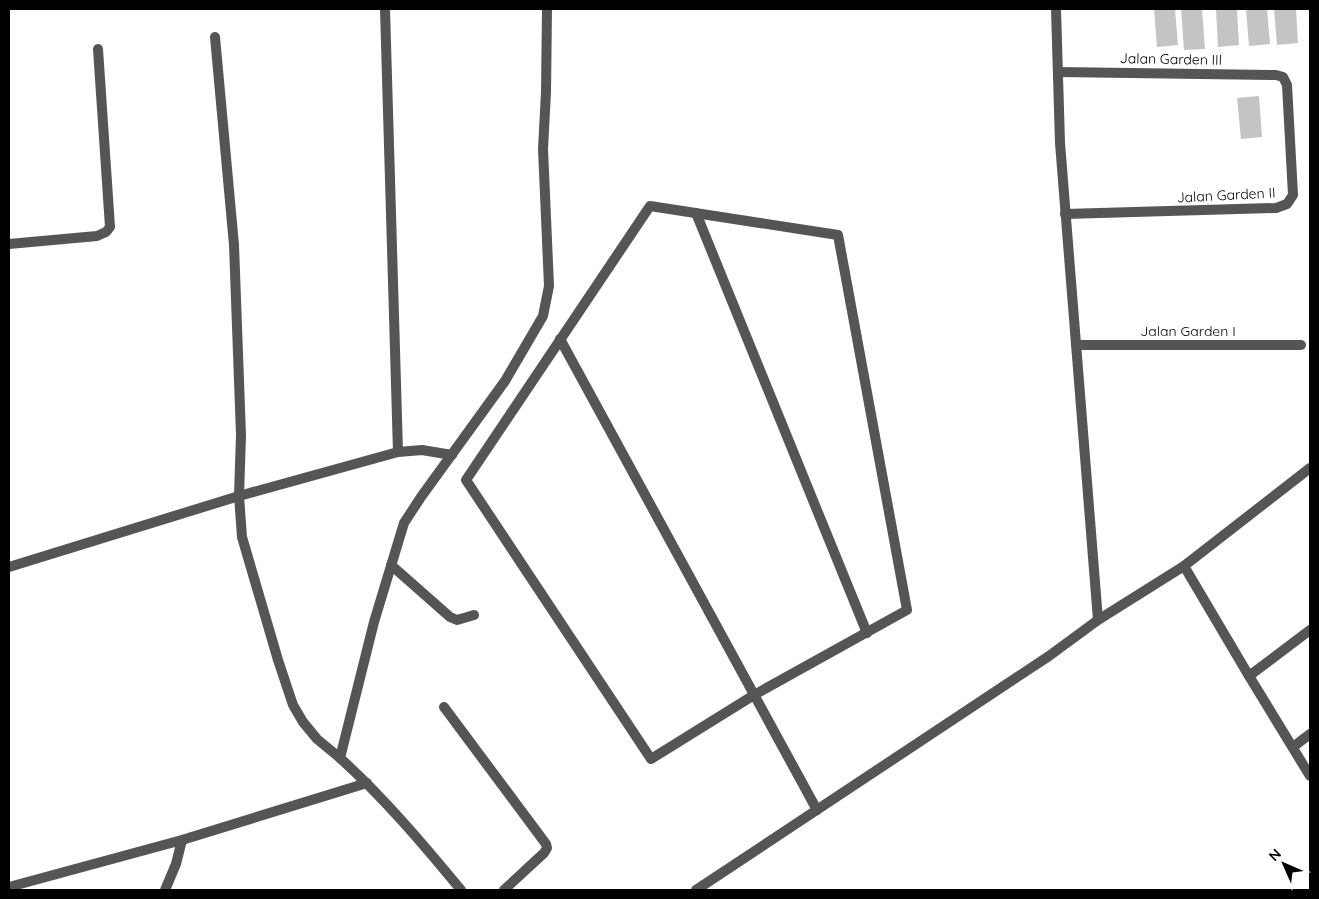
<svg xmlns="http://www.w3.org/2000/svg" width="1319" height="899" font-family="Quicksand,sans-serif">
<rect width="100%" height="100%" fill="#fff"/>
<g fill="#c4c4c4">
<polygon points="1154,9 1175,9 1178,45 1157,47"/>
<polygon points="1181,9 1202,9 1205,49 1184,50"/>
<polygon points="1216,9 1237,9 1239,45 1218,47"/>
<polygon points="1246,9 1267,9 1270,44 1249,46"/>
<polygon points="1274,9 1296,9 1298,43 1277,45"/>
<polygon points="1259,96 1262,137 1241,139 1237,98"/>
</g>
<g fill="none" stroke-linecap="round" stroke-linejoin="round">
<polyline stroke="#555" stroke-width="10" points="391,565 450,617 457,620 474,615"/>
<g stroke="#555" stroke-width="10">
<polyline points="385,9 398,452"/>
<polyline points="1056,9 1060,143 1098,620"/>
<polyline points="215,37 234,245 241,435 239,496 242,537 278,660 293,705 303,722 317,739 340,758"/>
<polyline points="1058,72 1276,75 1283,77 1287,85 1293,195 1287,204 1276,208 1065,214"/>
<polygon points="650,206 838,235 907,610 754,695 651,759 466,480"/>
<polyline points="696,213 867,633"/>
<polyline points="9,244 97,236 106,232 110,227 98,49"/>
<polyline points="560,339 817,810"/>
<polyline points="1076,345 1301,345"/>
<polyline points="1184,566 1249,676 1310,776"/>
<polyline points="9,567 239,496 398,452 422,450 452,455"/>
<polyline points="1249,676 1310,630"/>
<polyline points="444,707 546,844 547,848 544,853 504,890"/>
<polyline points="1293,747 1310,734"/>
<polyline points="9,887 182,840 367,783"/>
<polyline points="165,890 176,864 182,840"/>
<path d="M461,890C423,844 384,798 340,758L374,622L404,523L421,497L505,381L543,316L549,286L543,149L546,92L547,9"/>
</g>
<polyline stroke="#555" stroke-width="10" points="696,890 1049,656 1098,620 1184,566 1310,468"/>
</g>
<g text-anchor="middle" dominant-baseline="central" stroke-width="4" stroke-linejoin="round" paint-order="stroke">
<g font-size="14" fill="#000" stroke="#fff">
<text transform="translate(1171 59) rotate(1)">Jalan Garden III</text>
<text transform="translate(1226 195) rotate(-3)">Jalan Garden II</text>
<text x="1188" y="331">Jalan Garden I</text>
</g>
</g>
<rect width="1319" height="899" fill="none" stroke="#000000" stroke-width="20"/>
<g transform="translate(1284 864) rotate(315)" stroke="#ffffff" stroke-width="4" paint-order="stroke">
<path d="M0-4L9 19L0 12L-9 19Z" fill="#000000"/>
<text y="-8" font-size="14" font-weight="bold" text-anchor="middle" fill="#000000">N</text>
</g>
</svg>
